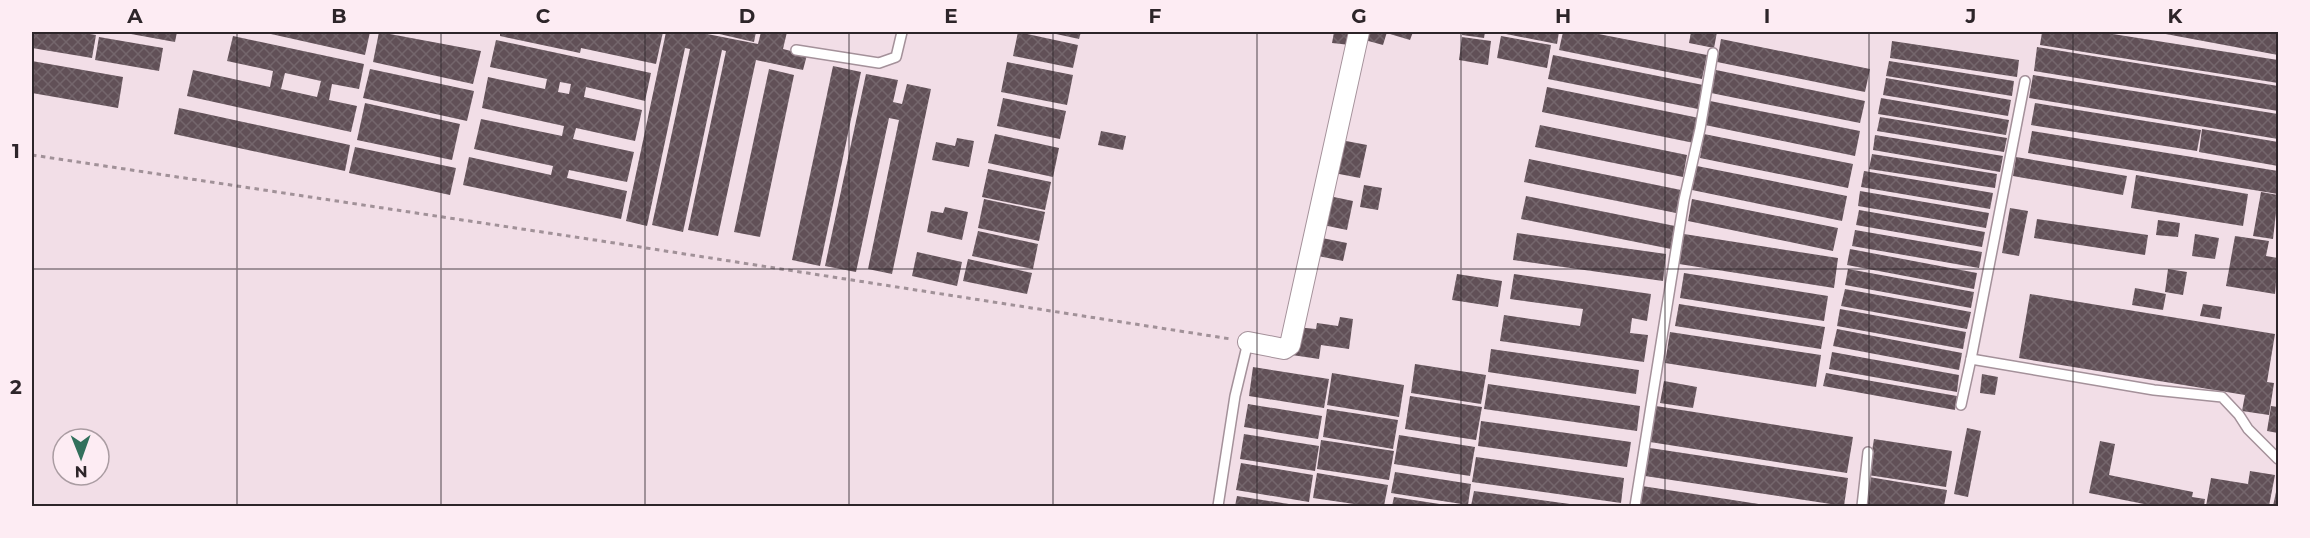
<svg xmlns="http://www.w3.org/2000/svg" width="2310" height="538" font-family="Montserrat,sans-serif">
<defs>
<pattern id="building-cross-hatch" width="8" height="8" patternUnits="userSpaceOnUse" patternTransform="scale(1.5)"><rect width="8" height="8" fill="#615057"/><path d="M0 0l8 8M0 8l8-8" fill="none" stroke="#74666c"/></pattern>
</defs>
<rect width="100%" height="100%" fill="#f2dee7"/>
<g fill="url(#building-cross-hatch)" fill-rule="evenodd">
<polygon points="32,32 77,32 96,35 92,58 32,48"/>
<polygon points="120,32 177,32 175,42"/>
<polygon points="262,32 370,32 365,55"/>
<polygon points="379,32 481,51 473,84 373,62"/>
<polygon points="500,32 663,32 656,64 581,48 580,53 500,36"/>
<polygon points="666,32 697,32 758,44 761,32 787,32 783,49 807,55 803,70 756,60 718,236 688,230 726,51 722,50 683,232 652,225 690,49 685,48 647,226 626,221"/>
<polygon points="715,32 756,32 754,42 715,33"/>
<polygon points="1018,32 1078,45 1073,68 1013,56"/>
<polygon points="1047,32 1081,32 1079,39"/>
<polygon points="1334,32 1352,32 1350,45 1332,43"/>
<polygon points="1363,32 1387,32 1383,45 1361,39"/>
<polygon points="1391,32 1413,32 1410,40 1390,34"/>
<polygon points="1462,32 1485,32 1484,38 1462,35"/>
<polygon points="1506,32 1559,32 1557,44 1506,34"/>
<polygon points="1563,32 1588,32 1707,55 1702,79 1559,50"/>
<polygon points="1691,32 1717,32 1714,48 1689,43"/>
<polygon points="2042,32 2100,32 2278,60 2278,83 2040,45"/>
<polygon points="2155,32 2267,32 2278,33 2278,55"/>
<path d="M233,36L364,64L359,89L332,84L329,100L357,106L351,132L187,96L193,70L270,87L273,71L227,61ZM285,73L321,81L317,97L281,89Z"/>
<polygon points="1501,36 1551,45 1547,68 1497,58"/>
<polygon points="99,37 163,48 159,71 95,60"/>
<polygon points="1462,37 1491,41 1488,65 1459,60"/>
<polygon points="1721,39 1870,69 1865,92 1717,62"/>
<path d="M496,40L651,73L645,101L586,87L584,97L642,110L635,141L576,128L573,139L634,152L627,182L569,170L567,178L627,191L621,219L463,185L469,157L551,175L553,166L474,149L481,119L562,136L564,126L482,108L488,77L545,89L547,79L490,67ZM560,82L571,84L569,94L558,92Z"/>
<polygon points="1892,41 2019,60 2017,77 1890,58"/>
<polygon points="2037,47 2278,86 2278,111 2034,71"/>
<polygon points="1553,55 1703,85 1698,109 1548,79"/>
<polygon points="32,61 123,77 118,108 32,93"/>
<polygon points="1889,61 2014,81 2012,96 1886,76"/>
<polygon points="1007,62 1073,75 1067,105 1001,92"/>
<polygon points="833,66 861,72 820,266 792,260"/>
<polygon points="370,69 474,91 467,121 363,98"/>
<polygon points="769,69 794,75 760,237 734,232"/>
<polygon points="1716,70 1865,101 1860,123 1711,93"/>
<polygon points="866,74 898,80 893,102 902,104 907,84 931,89 892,274 868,269 899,120 889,118 856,272 825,266"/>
<polygon points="2033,75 2278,114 2278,139 2029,98"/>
<polygon points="1886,78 2011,100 2008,116 1883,95"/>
<polygon points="1547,87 1699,118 1694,143 1542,112"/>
<polygon points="1003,98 1066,111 1060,139 997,126"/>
<polygon points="1881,98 2009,120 2006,135 1878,114"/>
<polygon points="1710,101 1860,131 1855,156 1705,125"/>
<polygon points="365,103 460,124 452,160 357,140"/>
<polygon points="2035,103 2201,130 2197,151 2031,125"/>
<polygon points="179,108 350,145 345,171 174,134"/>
<polygon points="1880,117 2007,138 2004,152 1877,131"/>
<polygon points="1540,125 1687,155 1683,177 1535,147"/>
<polygon points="2202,129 2278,142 2278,166 2199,152"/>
<polygon points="1101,131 1126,136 1123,150 1098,145"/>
<polygon points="2032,131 2278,171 2278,194 2028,153"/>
<polygon points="995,134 1059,148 1053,177 988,163"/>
<polygon points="1704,134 1853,164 1848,188 1700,158"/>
<polygon points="1875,135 2003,156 2000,172 1873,150"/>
<polygon points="957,138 974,141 969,167 932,160 936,142 955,146"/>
<polygon points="1341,140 1367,145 1360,178 1334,173"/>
<polygon points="355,147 456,168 450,195 349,173"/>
<polygon points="1872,154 1997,174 1995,188 1869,169"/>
<polygon points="2016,157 2127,176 2123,195 2013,176"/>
<polygon points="1529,159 1681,190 1676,213 1524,182"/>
<polygon points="1697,166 1847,196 1842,221 1692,190"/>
<polygon points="988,169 1051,182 1045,210 982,197"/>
<polygon points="1864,171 1993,193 1990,209 1861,187"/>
<polygon points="2136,175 2248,194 2243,226 2131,208"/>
<polygon points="1364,185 1382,188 1378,210 1360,207"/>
<polygon points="1860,191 1989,213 1986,228 1858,206"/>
<polygon points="2261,192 2278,195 2273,239 2253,236"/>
<polygon points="1329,196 1353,201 1347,230 1323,225"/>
<polygon points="1526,196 1675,226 1671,249 1521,219"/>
<polygon points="984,199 1045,212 1039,241 978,228"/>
<polygon points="1692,199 1838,228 1833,251 1688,221"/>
<polygon points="945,207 968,212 962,240 927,232 931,211 943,213"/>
<polygon points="2010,208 2028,211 2019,256 2002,253"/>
<polygon points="1859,210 1985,232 1982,247 1856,225"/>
<polygon points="2037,219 2148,235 2145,255 2034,238"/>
<polygon points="2158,220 2180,223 2178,237 2156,235"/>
<polygon points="1855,230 1982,252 1979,268 1852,246"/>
<polygon points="978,231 1038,244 1033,269 972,256"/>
<polygon points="1517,233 1666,254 1663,281 1513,260"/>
<polygon points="1684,234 1838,258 1834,288 1679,264"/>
<polygon points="2195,234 2219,238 2215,259 2192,256"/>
<polygon points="2235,236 2269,241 2266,256 2278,258 2275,294 2226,286"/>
<polygon points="1317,237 1347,243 1343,261 1313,255"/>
<polygon points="1850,249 1977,273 1974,289 1847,265"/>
<polygon points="917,252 962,262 957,286 912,276"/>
<polygon points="968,259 1032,273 1027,294 963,281"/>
<polygon points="1848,269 1974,292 1971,308 1845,285"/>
<polygon points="2168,269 2187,272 2183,295 2165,292"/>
<polygon points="1684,273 1828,296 1824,321 1680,298"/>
<polygon points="1457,274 1502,281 1498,307 1452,300"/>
<polygon points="1514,274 1651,294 1647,321 1632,318 1630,333 1648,335 1644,362 1500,341 1504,315 1580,326 1583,309 1510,299"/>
<polygon points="2135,288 2166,294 2163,310 2132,305"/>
<polygon points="1845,289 1971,312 1967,329 1841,306"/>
<polygon points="2030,294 2275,334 2267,382 2274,383 2269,415 2242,411 2245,395 2019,358"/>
<polygon points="1679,304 1825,327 1821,349 1675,326"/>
<polygon points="2203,304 2222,307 2220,319 2200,316"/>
<polygon points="1840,309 1966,332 1963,349 1837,326"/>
<polygon points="1340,317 1353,319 1349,349 1321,345 1319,359 1292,355 1296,327 1316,329 1317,323 1338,326"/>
<polygon points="1837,329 1962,353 1959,370 1833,346"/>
<polygon points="1670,332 1821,355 1816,387 1665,363"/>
<polygon points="1491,349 1639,370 1636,394 1488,372"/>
<polygon points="1832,352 1959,375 1957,392 1829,369"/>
<polygon points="1415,364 1486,375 1481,404 1411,393"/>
<polygon points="1253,367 1329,379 1324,408 1249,396"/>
<polygon points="1332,373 1404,385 1399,417 1327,405"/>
<polygon points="1826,373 1957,396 1955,410 1823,386"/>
<polygon points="1982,374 1998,377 1995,395 1980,393"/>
<polygon points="1664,381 1697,387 1693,408 1660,403"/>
<polygon points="1488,384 1640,406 1637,431 1484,409"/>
<polygon points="1410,396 1482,407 1476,440 1405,429"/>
<polygon points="1248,404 1322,416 1318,439 1244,427"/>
<polygon points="1656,406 1853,437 1847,473 1650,442"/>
<polygon points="2271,406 2278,407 2278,433 2267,431"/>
<polygon points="1327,409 1398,420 1393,449 1323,437"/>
<polygon points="1481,421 1631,442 1627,467 1478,446"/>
<polygon points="1967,428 1981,431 1968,497 1954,494"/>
<polygon points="1244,434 1319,446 1315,471 1240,459"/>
<polygon points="1399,435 1475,447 1470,476 1394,464"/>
<polygon points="1874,439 1952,451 1946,487 1868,475"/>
<polygon points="1321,440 1394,451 1389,480 1317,469"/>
<polygon points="2100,441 2115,444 2109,475 2193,492 2192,497 2205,499 2204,506 2154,506 2089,493"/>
<polygon points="1650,448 1848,478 1844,506 1645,476"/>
<polygon points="1476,457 1624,478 1621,503 1472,482"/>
<polygon points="1241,463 1313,475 1309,502 1236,490"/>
<polygon points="2250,471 2275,475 2269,506 2206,506 2211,478 2248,484"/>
<polygon points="1395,472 1471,484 1468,505 1391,493"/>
<polygon points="1317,473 1388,485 1384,506 1368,506 1313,498"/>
<polygon points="1869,477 1947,490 1944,506 1864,506"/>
<polygon points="1642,486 1765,505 1765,506 1639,506"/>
<polygon points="1474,491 1577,505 1577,506 1471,506"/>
<polygon points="2276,492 2278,493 2278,506 2273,506"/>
<polygon points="1237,496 1295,505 1295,506 1235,506"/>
<polygon points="1394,497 1446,505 1446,506 1392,506"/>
</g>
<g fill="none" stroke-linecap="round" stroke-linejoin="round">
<g stroke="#a4919a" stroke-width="12">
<g id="service">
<polyline points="796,50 879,63 896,57 902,32"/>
<polyline points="1971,359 2154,390 2222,397 2239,415 2248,429 2278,459"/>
<polyline points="1961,405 1971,359 2025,81"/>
<polyline points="1218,506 1235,396 1248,342"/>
<polyline points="1635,506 1684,200 1700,129 1713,53"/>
<polyline points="1862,506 1868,452"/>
</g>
</g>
<g stroke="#a4919a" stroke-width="22">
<polyline id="minor" points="1248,342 1284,349 1290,345 1359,32"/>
</g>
<polyline stroke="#a19198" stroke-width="3" stroke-dasharray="4.5 4.5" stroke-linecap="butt" points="32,155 595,240 1231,339"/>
<use href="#service" stroke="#fff" stroke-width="9"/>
<use href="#minor" stroke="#fff" stroke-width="20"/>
</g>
<path fill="none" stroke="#2d2529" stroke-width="1.5" stroke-opacity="0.55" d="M237,32V506M441,32V506M645,32V506M849,32V506M1053,32V506M1257,32V506M1461,32V506M1665,32V506M1869,32V506M2073,32V506M32,269H2278"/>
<rect width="2310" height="538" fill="none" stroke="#fdecf3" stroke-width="66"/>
<g transform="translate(81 457) rotate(179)"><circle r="28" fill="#fdecf3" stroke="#aa9ca2" stroke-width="1.5"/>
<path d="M0-4.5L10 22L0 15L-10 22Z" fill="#32705c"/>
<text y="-9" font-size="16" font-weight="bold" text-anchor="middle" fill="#2d2529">N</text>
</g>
<rect x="33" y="33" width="2244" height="472" fill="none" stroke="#2d2529" stroke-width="2"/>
<g font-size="20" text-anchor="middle" font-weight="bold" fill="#2d2529">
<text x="135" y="23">A</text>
<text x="339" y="23">B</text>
<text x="543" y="23">C</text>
<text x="747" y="23">D</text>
<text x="951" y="23">E</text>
<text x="1155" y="23">F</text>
<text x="1359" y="23">G</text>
<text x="1563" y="23">H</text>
<text x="1767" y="23">I</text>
<text x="1971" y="23">J</text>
<text x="2175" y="23">K</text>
<text x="16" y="158">1</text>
<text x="16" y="394">2</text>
</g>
</svg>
